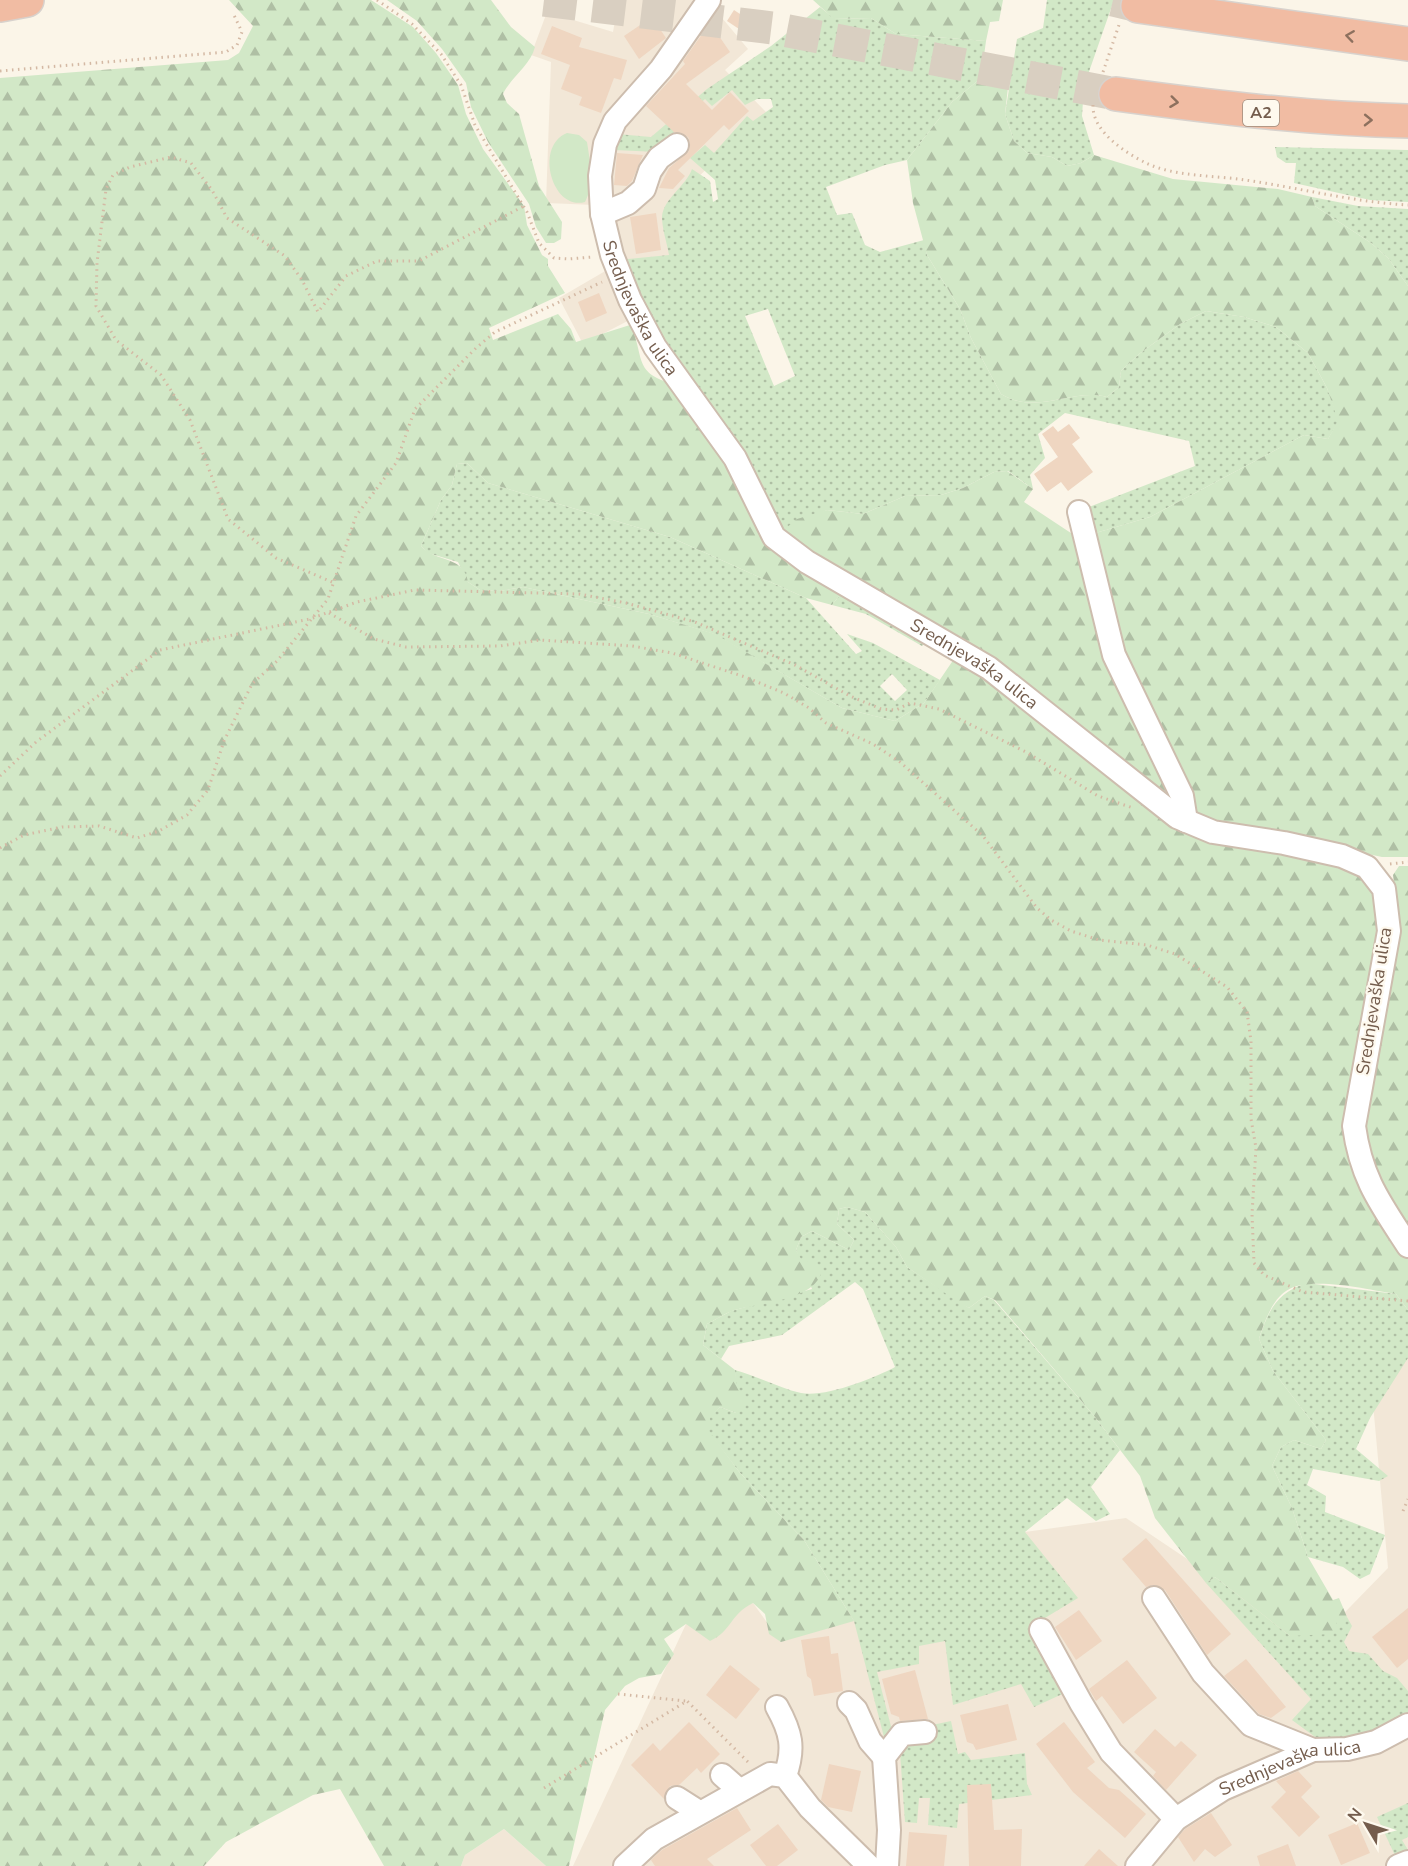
<svg xmlns="http://www.w3.org/2000/svg" width="1408" height="1866" font-family="'Nunito Sans',sans-serif">
<defs>
<pattern id="grass-dots" width="8" height="8" patternUnits="userSpaceOnUse" patternTransform="scale(1.5)"><rect width="8" height="8" fill="#d2e8c7"/><path d="M2 2h.1M6 6h.1" fill="none" stroke="#afbfa4" stroke-width="1.8" stroke-linecap="round"/></pattern>
<pattern id="forest-firs" width="22" height="20" patternUnits="userSpaceOnUse" patternTransform="scale(1.5)"><rect width="22" height="20" fill="#d2e8c7"/><path d="M5 1l3.5 6h-7zM16 11l3.5 6h-7z" fill="#afbfa4"/></pattern>
</defs>
<rect width="100%" height="100%" fill="#fbf5e8"/>
<g fill="#f2e7d7">
<polygon points="619,0 707,0 748,49 725,70 766,112 670,204 676,256 651,309 583,344 559,298 607,270 595,205 546,203 551,62 531,55 547,12 613,32"/>
<polygon points="1408,1332 1408,1866 573,1866 686,1624 753,1603 781,1642 1025,1532 1126,1518 1314,1644 1388,1568 1372,1393"/>
<polygon points="504,1829 546,1866 461,1866 465,1855"/>
</g>
<g fill="url(#grass-dots)" fill-rule="evenodd">
<polygon points="1047,0 1114,0 1084,86 1082,116 1094,155 1081,163 1067,166 1052,157 1027,153 1014,141 1005,114 1017,39 1043,28"/>
<path d="M820,7L835,19L871,18L896,34L986,41L981,78L952,102L907,160L885,165L826,187L837,215L852,213L865,245L880,252L924,240L927,255L960,309L971,338L1001,394C1006,397 1013,400 1018,401C1048,408 1077,389 1107,397L1119,387L1121,371L1139,354L1180,324L1206,311L1244,317L1276,327L1308,353L1327,388L1339,421L1328,439L1304,435L1150,517L1092,534L1089,507L1195,466L1189,441L1065,413L1038,434L1045,458L1030,475L1033,489L1008,471L994,472L963,488L941,495L905,496L863,514L827,510L779,534L673,366L618,260L669,255C667,243 662,229 662,217C663,199 686,186 692,169L710,181L713,202L718,199L715,180L690,158L705,145L714,153L747,116L753,121L773,107L771,99H757L745,105L732,90L712,106L705,99L673,129L674,132L658,152L614,150L617,134L651,137L707,89L771,46ZM768,309L795,376L774,386L745,316Z"/>
<polygon points="1275,147 1408,150 1408,202 1370,200 1294,183 1296,163 1286,163 1277,157"/>
<polygon points="1312,197 1358,206 1408,209 1408,286 1388,258 1371,243 1315,206"/>
<path d="M467,463L488,483L670,537L806,598L856,654L862,651L847,634L873,643L940,680L924,703L895,721L842,708L714,634L649,614L523,587L499,591L480,590L468,582L458,562L428,553L421,546L441,500L452,485L457,464ZM892,674L907,690L895,701L880,686Z"/>
<polygon points="843,591 927,641 922,646 866,614 832,605"/>
<path d="M847,1207L865,1212L896,1247L907,1267L969,1308L985,1296L994,1300L1095,1417L1120,1450L1091,1487L1110,1514L1096,1521L1067,1498L1025,1532L1078,1598L1030,1627L1069,1691L1034,1707L1021,1684L953,1705L945,1641L919,1646V1664L877,1672L895,1742L885,1741L854,1621L804,1540L740,1473L708,1431L709,1417L720,1407L736,1413L735,1370C757,1376 779,1388 801,1393C824,1398 875,1378 895,1367L863,1289L855,1282L782,1335L729,1346L721,1359L703,1345L707,1324L731,1311L812,1289L796,1250L801,1237L812,1231L849,1250L854,1240L837,1224L839,1209Z"/>
<path d="M1306,1283L1396,1294L1408,1310V1358L1370,1418L1356,1449L1388,1476L1379,1481L1313,1469L1307,1485L1326,1496L1325,1512L1385,1535L1370,1574L1360,1579L1343,1567L1308,1557L1292,1508L1272,1466L1281,1447L1294,1440L1321,1449L1326,1440L1273,1371L1259,1339C1269,1309 1276,1294 1306,1283Z"/>
<polygon points="1215,1577 1290,1636 1347,1617 1352,1626 1344,1642 1349,1651 1368,1654 1383,1671 1397,1678 1408,1691 1408,1720 1387,1732 1322,1742 1292,1720 1311,1699 1206,1583"/>
<polygon points="951,1721 958,1754 965,1752 971,1760 1025,1753 1027,1784 1032,1795 959,1804 957,1828 928,1825 930,1798 919,1798 917,1823 905,1822 900,1753 904,1746 935,1739 932,1725"/>
<polygon points="1408,1803 1408,1837 1402,1840 1408,1850 1408,1864 1400,1866 1377,1817"/>
</g>
<g fill="url(#forest-firs)">
<path d="M229,0H371L413,27L436,53L458,85L466,114L483,149L524,206L527,225L542,255L548,259V266L565,293L489,328L493,340L558,314L571,329L576,342L630,325C645,353 632,373 671,383L749,496L843,591L832,605L806,598L670,537L488,483L467,463L457,464L452,485L441,500L421,546C436,563 464,555 468,582L480,590L499,591L523,587L649,614L715,634L842,708L895,721L924,703L956,656L1144,799L1352,869L1369,882L1386,925L1351,1133L1408,1251V1310L1396,1294C1369,1290 1309,1275 1286,1291C1272,1300 1264,1323 1259,1339L1273,1371L1326,1440L1321,1449L1294,1440L1281,1447L1272,1466L1292,1508L1308,1557L1333,1600L1339,1598L1347,1617L1337,1622L1332,1634L1290,1636L1215,1577L1206,1583L1155,1518L1140,1476L1095,1417L995,1300L985,1296L969,1308L961,1304L907,1267L896,1247L865,1212L847,1207L839,1209L837,1224L854,1240L849,1250L812,1231L801,1237L796,1250L801,1259L822,1266C822,1301 759,1302 732,1311C724,1314 715,1320 707,1324L703,1345L735,1370L737,1387L745,1400L736,1413L720,1407L710,1417L709,1431L740,1473L804,1540L854,1621L781,1642L769,1634L765,1614L753,1603C730,1614 732,1631 710,1641L686,1624L664,1639L674,1654L661,1674L639,1678L625,1686L605,1710L569,1866H546L504,1829L465,1855L461,1866H384L340,1789L313,1795L226,1842L204,1866H0V78L228,60L239,53L253,26Z"/>
<path d="M387,0H491L511,27L535,47C530,66 511,77 503,94L507,103L519,114L539,186L562,222L561,239L554,243H546L536,227L529,204L488,142L471,107L466,83L442,49L417,21Z"/>
<polygon points="813,0 1003,0 999,21 990,22 986,41 896,34 871,18 834,19"/>
<path d="M981,78H1009L1005,114L1014,141L1027,153L1052,157L1067,166L1081,163L1094,155L1173,179L1278,189L1312,197L1315,206L1371,243L1388,258L1408,286V857H1382L1312,842L1203,823L1193,809L1129,676L1092,534L1150,517L1304,435L1328,439L1338,421L1327,388L1308,353L1276,327L1244,317L1206,311L1180,324L1139,354L1121,371L1119,387L1107,397C1077,389 1048,408 1018,401C1013,400 1006,397 1001,394L971,338L960,309L927,255L913,203L907,160L952,102Z"/>
<polygon points="1007,471 1033,489 1024,502 1083,541 1175,808 779,534 797,519 827,510 863,514 905,496 941,495 963,488 994,472"/>
<polygon points="1399,866 1408,866 1408,1239 1373,1179 1362,1118 1398,912 1393,875"/>
</g>
<path fill="#d2e8c7" d="M567,133L579,135L587,142C590,162 595,184 585,202C552,211 534,146 567,133Z"/>
<g fill="#efd6c1">
<polygon points="734,10 746,18 739,29 727,21"/>
<polygon points="652,17 666,38 639,59 624,36"/>
<polygon points="710,23 730,52 686,84 712,110 730,92 749,111 729,130 724,125 678,170 685,176 673,189 659,188 669,168 689,151 690,143 688,137 674,132 646,106 685,64 683,61"/>
<polygon points="552,26 582,38 579,47 627,60 621,80 614,78 601,113 579,105 582,97 561,89 570,65 541,54"/>
<polygon points="617,153 643,155 632,181 627,186 614,185"/>
<polygon points="656,213 661,250 636,254 630,217"/>
<polygon points="599,293 607,313 586,322 578,302"/>
<polygon points="1069,424 1080,438 1072,444 1093,472 1068,491 1061,482 1047,492 1034,474 1058,457 1042,434 1053,426 1058,432"/>
<polygon points="1146,1538 1231,1634 1207,1655 1165,1590 1154,1585 1146,1587 1122,1559"/>
<polygon points="1408,1608 1408,1659 1397,1668 1372,1637"/>
<polygon points="1079,1610 1102,1641 1076,1660 1055,1627"/>
<polygon points="829,1636 831,1654 838,1653 843,1691 814,1696 811,1679 807,1676 801,1640"/>
<polygon points="1246,1659 1286,1707 1271,1718 1259,1714 1224,1676"/>
<polygon points="1127,1660 1157,1698 1123,1724 1102,1696 1096,1701 1089,1689"/>
<polygon points="730,1665 760,1689 736,1719 706,1695"/>
<polygon points="915,1670 928,1719 900,1721 899,1717 891,1714 882,1679"/>
<polygon points="1008,1704 1017,1740 976,1750 973,1744 967,1742 960,1715"/>
<polygon points="689,1722 720,1754 701,1773 697,1768 679,1785 670,1786 664,1799 631,1765 653,1743 660,1751"/>
<polygon points="1064,1722 1095,1762 1087,1768 1109,1788 1119,1790 1146,1814 1125,1838 1073,1792 1036,1744"/>
<polygon points="1155,1729 1175,1747 1181,1741 1197,1755 1166,1790 1153,1776 1156,1772 1134,1752"/>
<polygon points="829,1764 861,1771 852,1812 828,1807 821,1800"/>
<polygon points="1298,1771 1312,1786 1301,1797 1320,1817 1299,1837 1271,1807 1286,1792 1276,1781"/>
<polygon points="991,1784 994,1830 1022,1829 1021,1866 969,1866 967,1785"/>
<polygon points="737,1808 751,1830 707,1859 714,1866 655,1866 651,1860 662,1850"/>
<polygon points="1211,1813 1232,1845 1215,1857 1205,1849 1194,1862 1178,1837 1185,1829"/>
<polygon points="1357,1823 1370,1853 1341,1865 1328,1835"/>
<polygon points="778,1824 798,1850 777,1866 766,1866 750,1845"/>
<polygon points="909,1832 947,1835 944,1866 906,1866"/>
<polygon points="1288,1844 1296,1866 1260,1866 1257,1856"/>
<polygon points="1099,1849 1118,1866 1084,1866"/>
</g>
<g fill="none" stroke-linecap="round" stroke-linejoin="round">
<g stroke="#d9cfc1" stroke-width="33" stroke-dasharray="33 16" stroke-linecap="butt">
<polyline points="544,0 773,28 1116,94"/>
<polyline points="1113,0 1138,6"/>
</g>
<g stroke="#cdbdae" stroke-width="26">
<g id="minor">
<path id="s1" d="M709,0L661,69L615,121L605,144L600,176L602,214L612,255L630,300L655,347L735,458L774,537L807,562L989,668L1177,817L1213,832L1284,843L1342,856L1367,867L1384,889L1389,931L1354,1126C1361,1178 1380,1203 1408,1246"/>
<polyline points="602,214 628,203 644,189 650,171 659,158 677,145"/>
<polyline points="1079,512 1114,655 1182,796 1186,821"/>
<polyline points="1154,1598 1203,1673 1251,1725 1313,1750"/>
<polyline points="1041,1630 1081,1703 1111,1752 1176,1819"/>
<polyline points="849,1703 856,1710 870,1741 884,1757"/>
<path d="M777,1707C791,1732 795,1748 785,1776"/>
<polyline points="722,1775 739,1790"/>
<polyline points="677,1798 699,1812"/>
<polyline points="625,1866 654,1839 770,1774 785,1776 810,1808 869,1866"/>
<polyline points="887,1866 889,1830 884,1757 902,1734 925,1732"/>
<path id="s2" d="M1137,1866L1176,1819L1223,1789L1313,1750L1347,1749L1376,1742L1408,1725"/>
<polyline points="1398,1866 1408,1862"/>
</g>
</g>
<g stroke="#d8d2cd" stroke-width="36">
<g id="highway">
<polyline points="0,5 27,0"/>
<polyline points="1138,6 1408,44"/>
<path d="M1116,94C1213,107 1310,119 1408,121"/>
</g>
</g>
<g stroke="#d4b9a4" stroke-width="3" stroke-dasharray="1.5 4.5" stroke-linecap="butt">
<polyline points="377,0 412,24 441,54 461,85 475,125 527,212 539,243 554,258 569,259 593,257"/>
<polyline points="0,71 226,52 237,45 242,32 233,13"/>
<polyline points="1103,72 1120,22"/>
<path d="M1093,105C1092,131 1124,152 1146,163C1175,177 1213,175 1245,180C1300,188 1353,202 1408,205"/>
<polyline points="332,582 276,558 228,519 190,420 161,375 116,340 96,306 97,263 106,189 113,175 130,167 171,157 191,163 212,190 227,218 285,256 302,280 318,312 346,276 377,261 419,261 524,206"/>
<polyline points="329,613 374,639 406,647 500,646 540,640 632,646 672,653 745,677 784,693 809,708 826,723 873,744 900,762 983,836 1037,908 1051,920 1071,931 1099,940 1147,945 1175,954 1227,987 1247,1012 1251,1041 1251,1119 1256,1148 1252,1214 1254,1263 1264,1275 1303,1292 1408,1301"/>
<polyline points="0,776 36,742 160,650 310,619 357,602 415,590 579,594 626,603 695,622 795,665 850,696 881,709 896,710 910,703 939,709 1026,752 1098,796 1133,808"/>
<polyline points="0,848 24,835 62,827 99,826 137,838 159,831 187,815 208,790 224,741 252,684 277,661 328,599 356,516 396,463 415,409 476,348 495,332 602,282"/>
<polyline points="1390,864 1408,862"/>
<polyline points="1403,1511 1408,1499"/>
<polyline points="618,1694 686,1701"/>
<polyline points="544,1788 687,1701 750,1764"/>
</g>
<use href="#minor" stroke="#fff" stroke-width="22"/>
<use href="#highway" stroke="#f1bca3" stroke-width="33"/>
</g>
<defs><path id="oneway-chevron" d="M-2-3.5L2.5 0L-2 3.5" fill="none" stroke-width="1.6" stroke-linecap="round" stroke-linejoin="round" transform="scale(1.5)"/></defs>
<g stroke="#8d705e">
<use href="#oneway-chevron" transform="translate(1350 36) rotate(-172)"/>
<use href="#oneway-chevron" transform="translate(1174 102) rotate(7)"/>
<use href="#oneway-chevron" transform="translate(1368 120) rotate(1)"/>
</g>
<g text-anchor="middle" dominant-baseline="central" stroke-width="4.5" stroke-linejoin="round" paint-order="stroke">
<rect fill="#fef9ee" stroke="#9d8c7d" stroke-width="1.5" x="1243" y="100" width="36" height="26" rx="4.5"/>
<g font-size="16" font-weight="bold" fill="#745d4d">
<text x="1261" y="113">A2</text>
</g>
<g font-size="18" fill="#745d4d" stroke="#fef9ee">
<text stroke="none"><textPath href="#s1" startOffset="351">Srednjevaška ulica</textPath></text>
<text stroke="none"><textPath href="#s1" startOffset="855">Srednjevaška ulica</textPath></text>
<text transform="translate(1374 1001) rotate(-81)">Srednjevaška ulica</text>
<text stroke="none"><textPath href="#s2" startOffset="188">Srednjevaška ulica</textPath></text>
</g>
</g>
<g transform="translate(1366 1824) rotate(309)" stroke="#fef9ee" stroke-width="4.5" paint-order="stroke">
<path d="M0-4.5L10 22L0 15L-10 22Z" fill="#745d4d"/>
<text y="-9" font-size="16" font-weight="bold" text-anchor="middle" fill="#745d4d">N</text>
</g>
</svg>
